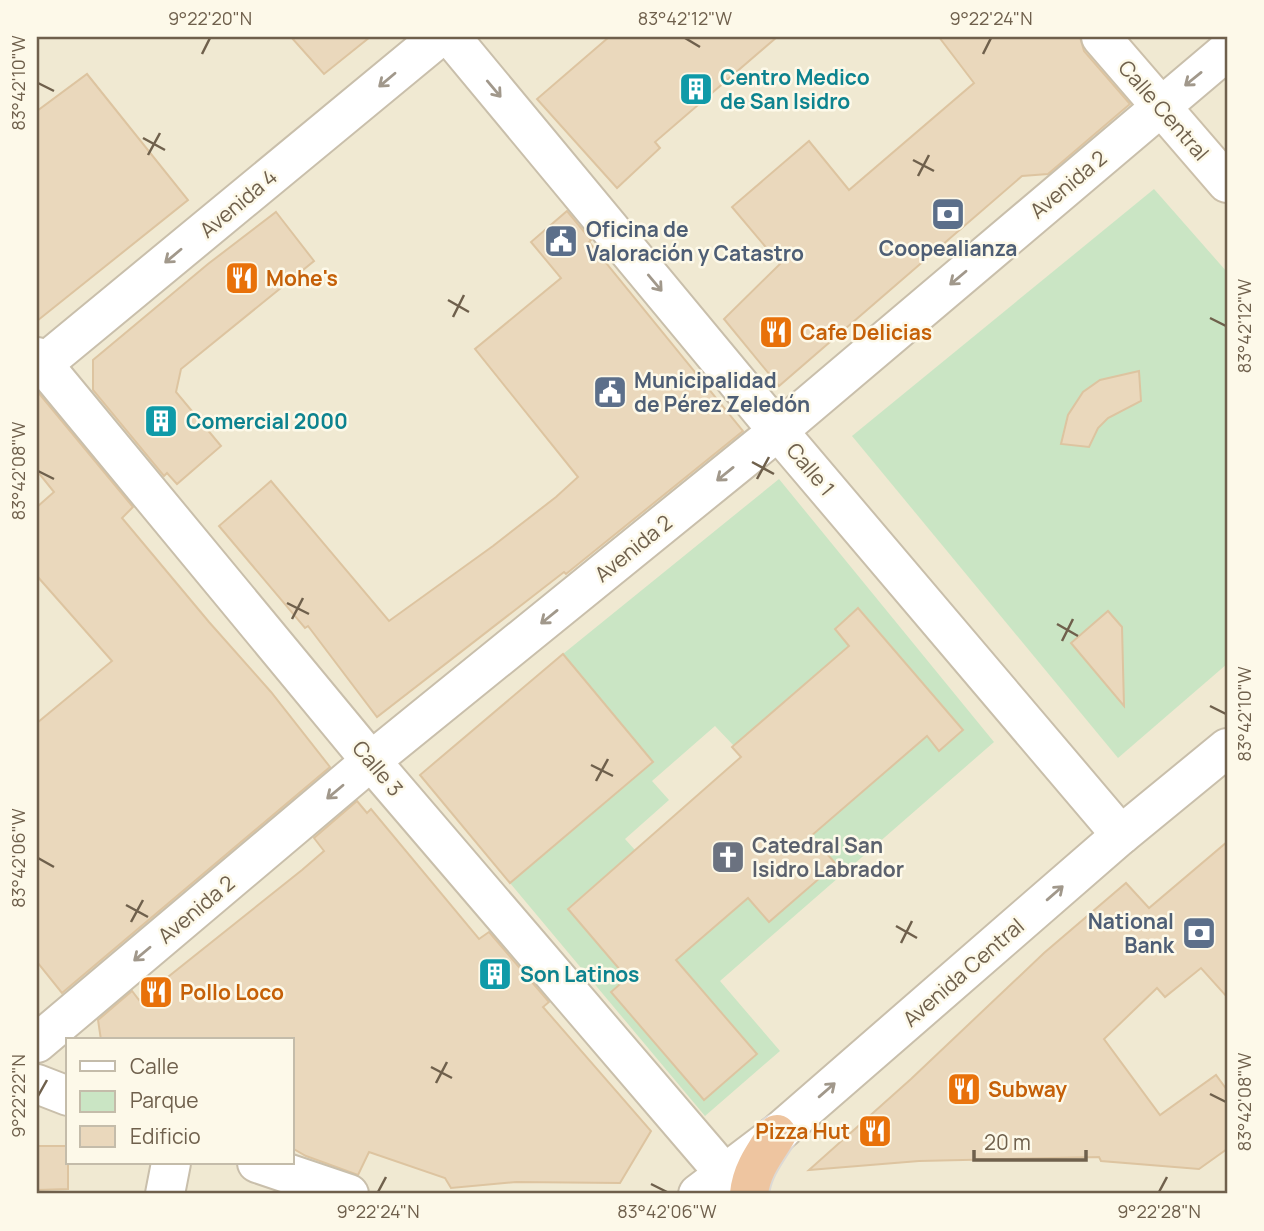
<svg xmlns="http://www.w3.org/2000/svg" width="1264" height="1231" font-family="Manrope,sans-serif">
<rect width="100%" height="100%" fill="#f9f6e3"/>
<path fill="#f0e9d2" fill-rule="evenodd" d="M37,37H1227V1194H37ZM68,1040H292V1163H68Z"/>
<g fill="#cae5c4" fill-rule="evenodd">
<polygon points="1154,189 1227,272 1227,664 1118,758 852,436"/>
<path d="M779,479L994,742L720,981L780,1051L705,1116L510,883L653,762L563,654ZM859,608L963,730L927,736L811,835L836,864L769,922L748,898L649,959L756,1054L704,1099L627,978L568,908L635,850L625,839L669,800L652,781L715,726L734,746L849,646L835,629Z"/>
</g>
<g fill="#ead8bc" stroke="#ddc4a0" stroke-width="2">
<polygon points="291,37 370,37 324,74"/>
<polygon points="609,37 777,37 655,142 660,148 617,188 537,99"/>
<polygon points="939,37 1080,37 1084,51 1130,104 1048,174 1022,176 779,386 724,319 780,264 732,207 809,141 849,190 974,83"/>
<polygon points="87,74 188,200 37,321 37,111"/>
<polygon points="567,211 591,240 589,242 743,431 566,574 564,572 377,717 308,626 305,628 219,526 271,481 389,621 493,546 556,497 578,477 475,349 561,278 531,242"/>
<polygon points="276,212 314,261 181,369 176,392 221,446 177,484 167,473 164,476 93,390 93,360 208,264"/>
<polygon points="1139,371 1141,401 1108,418 1098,428 1089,447 1061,444 1068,415 1083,392 1100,380"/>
<polygon points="37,391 133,507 122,518 209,622 271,692 330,767 62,993 37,962 37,723 112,661 37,576 37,507 54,492 37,471"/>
<polygon points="858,608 963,730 939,751 927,736 811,836 836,864 769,922 748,898 676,960 757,1054 704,1100 611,992 627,978 568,909 741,757 732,747 849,646 835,629"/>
<polygon points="1108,611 1122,627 1124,706 1071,643"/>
<polygon points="563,654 653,762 510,883 420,775"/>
<polygon points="357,801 367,813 371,809 479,939 489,932 549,1002 543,1007 651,1131 620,1183 516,1182 451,1188 445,1178 369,1152 358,1175 306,1156 292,1148 292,1040 101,1040 98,1020 132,991 139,1000 302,870 324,851 314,838"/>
<polygon points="1227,842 1227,997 1201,968 1165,997 1157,988 1104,1039 1160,1115 1216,1075 1227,1090 1227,1149 1199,1169 1101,1161 1099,1157 919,1161 809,1170 911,1079 1044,953 1126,883 1149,908"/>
<polygon points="37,1146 68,1146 68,1189 37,1190"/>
</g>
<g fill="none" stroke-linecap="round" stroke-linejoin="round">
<g stroke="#c9bfab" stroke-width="42">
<g id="street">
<polyline points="451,37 778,431 1121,835"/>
<polyline points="37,357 371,761 725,1174"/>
<polyline points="37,369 439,37"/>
<polyline points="37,1043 371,761 778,431 1227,51"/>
<polyline points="37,1084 68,1096"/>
<polyline points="257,1163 349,1194"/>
<polyline points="165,1194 171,1163"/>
<polyline points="698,1194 777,1134 1121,835 1227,748"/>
</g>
</g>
<g stroke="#ccc0aa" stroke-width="42">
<polyline id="secondary" points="1101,37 1227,183"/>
</g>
<g stroke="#dcd9d4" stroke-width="42">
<path id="highway" d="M749,1194C751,1171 764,1154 777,1134"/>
</g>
<use href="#street" stroke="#fff" stroke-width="38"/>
<use href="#secondary" stroke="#fff" stroke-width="38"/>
<use href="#highway" stroke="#eec5a0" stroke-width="38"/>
</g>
<defs><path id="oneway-shaft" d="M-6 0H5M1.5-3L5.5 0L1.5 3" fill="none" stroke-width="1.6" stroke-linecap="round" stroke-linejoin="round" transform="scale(1.75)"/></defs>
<g stroke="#a1988b">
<use href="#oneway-shaft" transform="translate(1193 79) rotate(141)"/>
<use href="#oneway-shaft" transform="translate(387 80) rotate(140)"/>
<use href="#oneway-shaft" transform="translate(494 89) rotate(50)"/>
<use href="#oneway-shaft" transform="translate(173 256) rotate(140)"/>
<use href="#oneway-shaft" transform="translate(958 278) rotate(140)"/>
<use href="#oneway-shaft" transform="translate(655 283) rotate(50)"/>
<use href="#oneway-shaft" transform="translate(725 474) rotate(141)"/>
<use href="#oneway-shaft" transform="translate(549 617) rotate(141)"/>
<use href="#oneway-shaft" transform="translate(335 792) rotate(140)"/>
<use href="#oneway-shaft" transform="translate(1055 893) rotate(-41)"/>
<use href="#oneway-shaft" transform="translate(142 954) rotate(140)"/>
<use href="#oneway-shaft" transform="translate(827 1090) rotate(-41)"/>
</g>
<path fill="none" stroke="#6f604c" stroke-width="2.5" d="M685,38L700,47M202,54L210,38M983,54L991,38M38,83L54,91M143,138L165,150M148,155L160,133M913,160L934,171M918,176L929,155M448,300L469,312M453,317L464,295M1210,318L1226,326M752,462L774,474M38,471L54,479M757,479L769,457M287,603L309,614M292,619L303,598M1057,624L1078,636M1062,641L1073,619M1210,706L1226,714M591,765L613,776M596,781L608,759M38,858L54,867M126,905L148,917M131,922L143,900M896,926L917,938M901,943L912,921M431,1067L452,1078M436,1083L447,1062M1210,1094L1226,1102M38,1096L47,1080M651,1184L667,1192M378,1192L386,1177M1159,1192L1167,1177"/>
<defs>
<g id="building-square" transform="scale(1.75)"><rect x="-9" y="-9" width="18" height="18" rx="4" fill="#0f9aa8" stroke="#fdf9e9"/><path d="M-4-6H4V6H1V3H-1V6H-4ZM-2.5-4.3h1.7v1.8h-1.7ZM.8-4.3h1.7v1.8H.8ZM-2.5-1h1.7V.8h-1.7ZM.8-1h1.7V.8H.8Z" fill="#fff"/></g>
<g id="bank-square" transform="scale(1.75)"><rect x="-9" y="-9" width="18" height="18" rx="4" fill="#5c6f8a" stroke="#fdf9e9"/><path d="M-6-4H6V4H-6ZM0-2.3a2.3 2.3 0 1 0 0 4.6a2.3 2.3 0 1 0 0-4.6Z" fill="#fff"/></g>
<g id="civic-square" transform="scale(1.75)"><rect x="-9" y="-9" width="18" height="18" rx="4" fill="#5c6f8a" stroke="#fdf9e9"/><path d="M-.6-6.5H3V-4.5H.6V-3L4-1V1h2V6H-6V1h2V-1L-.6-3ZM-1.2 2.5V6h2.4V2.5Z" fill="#fff"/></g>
<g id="restaurant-square" transform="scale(1.75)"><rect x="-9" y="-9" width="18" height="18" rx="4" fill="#e8710a" stroke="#fdf9e9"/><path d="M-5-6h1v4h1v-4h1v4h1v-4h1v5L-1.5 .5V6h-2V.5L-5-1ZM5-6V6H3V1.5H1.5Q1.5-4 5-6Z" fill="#fff"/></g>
<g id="church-square" transform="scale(1.75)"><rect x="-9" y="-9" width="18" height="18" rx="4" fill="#6b7280" stroke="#fdf9e9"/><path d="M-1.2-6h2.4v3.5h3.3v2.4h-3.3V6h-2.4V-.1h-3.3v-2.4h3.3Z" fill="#fff"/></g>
</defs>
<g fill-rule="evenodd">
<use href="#building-square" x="696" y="89"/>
<use href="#bank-square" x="948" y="214"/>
<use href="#civic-square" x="561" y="241"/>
<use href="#restaurant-square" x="242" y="278"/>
<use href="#restaurant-square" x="776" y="332"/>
<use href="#civic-square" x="610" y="392"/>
<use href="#building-square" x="161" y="421"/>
<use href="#church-square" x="728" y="857"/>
<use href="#bank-square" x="1199" y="933"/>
<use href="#building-square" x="495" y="974"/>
<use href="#restaurant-square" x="156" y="992"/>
<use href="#restaurant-square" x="964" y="1089"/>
<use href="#restaurant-square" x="875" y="1131"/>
</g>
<g text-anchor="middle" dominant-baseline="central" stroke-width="5" stroke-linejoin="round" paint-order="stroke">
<g font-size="21" font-weight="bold" fill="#0d838f" stroke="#fdf9e9" text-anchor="start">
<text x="720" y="77">Centro Medico<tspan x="720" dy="24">de San Isidro</tspan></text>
<text x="186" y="421">Comercial 2000</text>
<text x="520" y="974">Son Latinos</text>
</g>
<g font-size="21" fill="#6f604c" stroke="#fdf9e9">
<text transform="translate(1164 110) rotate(49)">Calle Central</text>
<text transform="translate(1068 184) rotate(-40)">Avenida 2</text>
<text transform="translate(238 203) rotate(-40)">Avenida 4</text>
<text transform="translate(811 469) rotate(50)">Calle 1</text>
<text transform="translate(633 548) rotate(-39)">Avenida 2</text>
<text transform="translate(378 768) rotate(50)">Calle 3</text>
<text transform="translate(196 909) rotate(-40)">Avenida 2</text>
<text transform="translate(963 972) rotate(-41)">Avenida Central</text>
</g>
<g font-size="21" font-weight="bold" fill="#4e5e75" stroke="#fdf9e9" text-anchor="start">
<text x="586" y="229">Oficina de<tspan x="586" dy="24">Valoración y Catastro</tspan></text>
<text x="948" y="248" text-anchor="middle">Coopealianza</text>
<text x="634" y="380">Municipalidad<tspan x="634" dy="24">de Pérez Zeledón</tspan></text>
<text x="1174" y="921" text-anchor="end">National<tspan x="1174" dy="24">Bank</tspan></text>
</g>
<g font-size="21" font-weight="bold" fill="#c56008" stroke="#fdf9e9" text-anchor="start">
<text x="266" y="278">Mohe's</text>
<text x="800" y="332">Cafe Delicias</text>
<text x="180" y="992">Pollo Loco</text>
<text x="988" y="1089">Subway</text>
<text x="850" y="1131" text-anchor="end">Pizza Hut</text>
</g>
<g font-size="21" font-weight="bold" fill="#5b616d" stroke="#fdf9e9" text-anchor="start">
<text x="752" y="845">Catedral San<tspan x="752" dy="24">Isidro Labrador</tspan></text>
</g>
</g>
<rect width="1264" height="1231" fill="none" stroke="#fdf9e9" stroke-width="77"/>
<rect x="66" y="1038" width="228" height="126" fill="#fdf9e9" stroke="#c4bcaa" stroke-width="2"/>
<rect x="80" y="1061" width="35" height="10" fill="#ffffff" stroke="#c4bcaa" stroke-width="2"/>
<text x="130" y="1074" font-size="21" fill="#6f604c">Calle</text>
<rect x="80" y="1091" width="35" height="21" fill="#cae5c4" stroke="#c4bcaa" stroke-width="2"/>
<text x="130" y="1108" font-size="21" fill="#6f604c">Parque</text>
<rect x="80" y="1126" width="35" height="21" fill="#ead8bc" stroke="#c4bcaa" stroke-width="2"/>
<text x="130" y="1144" font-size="21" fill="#6f604c">Edificio</text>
<path d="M974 1150v10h112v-10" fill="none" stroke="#6f604c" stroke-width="3.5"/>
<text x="984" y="1150" font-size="21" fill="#6f604c" stroke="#fdf9e9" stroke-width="5" paint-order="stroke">20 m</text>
<rect x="38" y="38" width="1188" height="1154" fill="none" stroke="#6f604c" stroke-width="2.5"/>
<g font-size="18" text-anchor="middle" fill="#6f604c">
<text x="210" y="25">9°22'20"N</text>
<text x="685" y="25">83°42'12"W</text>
<text x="991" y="25">9°22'24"N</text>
<text transform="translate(19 83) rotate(-90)" y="6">83°42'10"W</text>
<text transform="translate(1245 326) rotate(-90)" y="6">83°42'12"W</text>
<text transform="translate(19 471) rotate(-90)" y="6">83°42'08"W</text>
<text transform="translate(1245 714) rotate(-90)" y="6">83°42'10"W</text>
<text transform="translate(19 858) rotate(-90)" y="6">83°42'06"W</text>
<text transform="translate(19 1096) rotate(-90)" y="6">9°22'22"N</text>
<text transform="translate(1245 1102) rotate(-90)" y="6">83°42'08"W</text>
<text x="378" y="1218">9°22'24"N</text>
<text x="667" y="1218">83°42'06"W</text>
<text x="1159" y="1218">9°22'28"N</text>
</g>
</svg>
